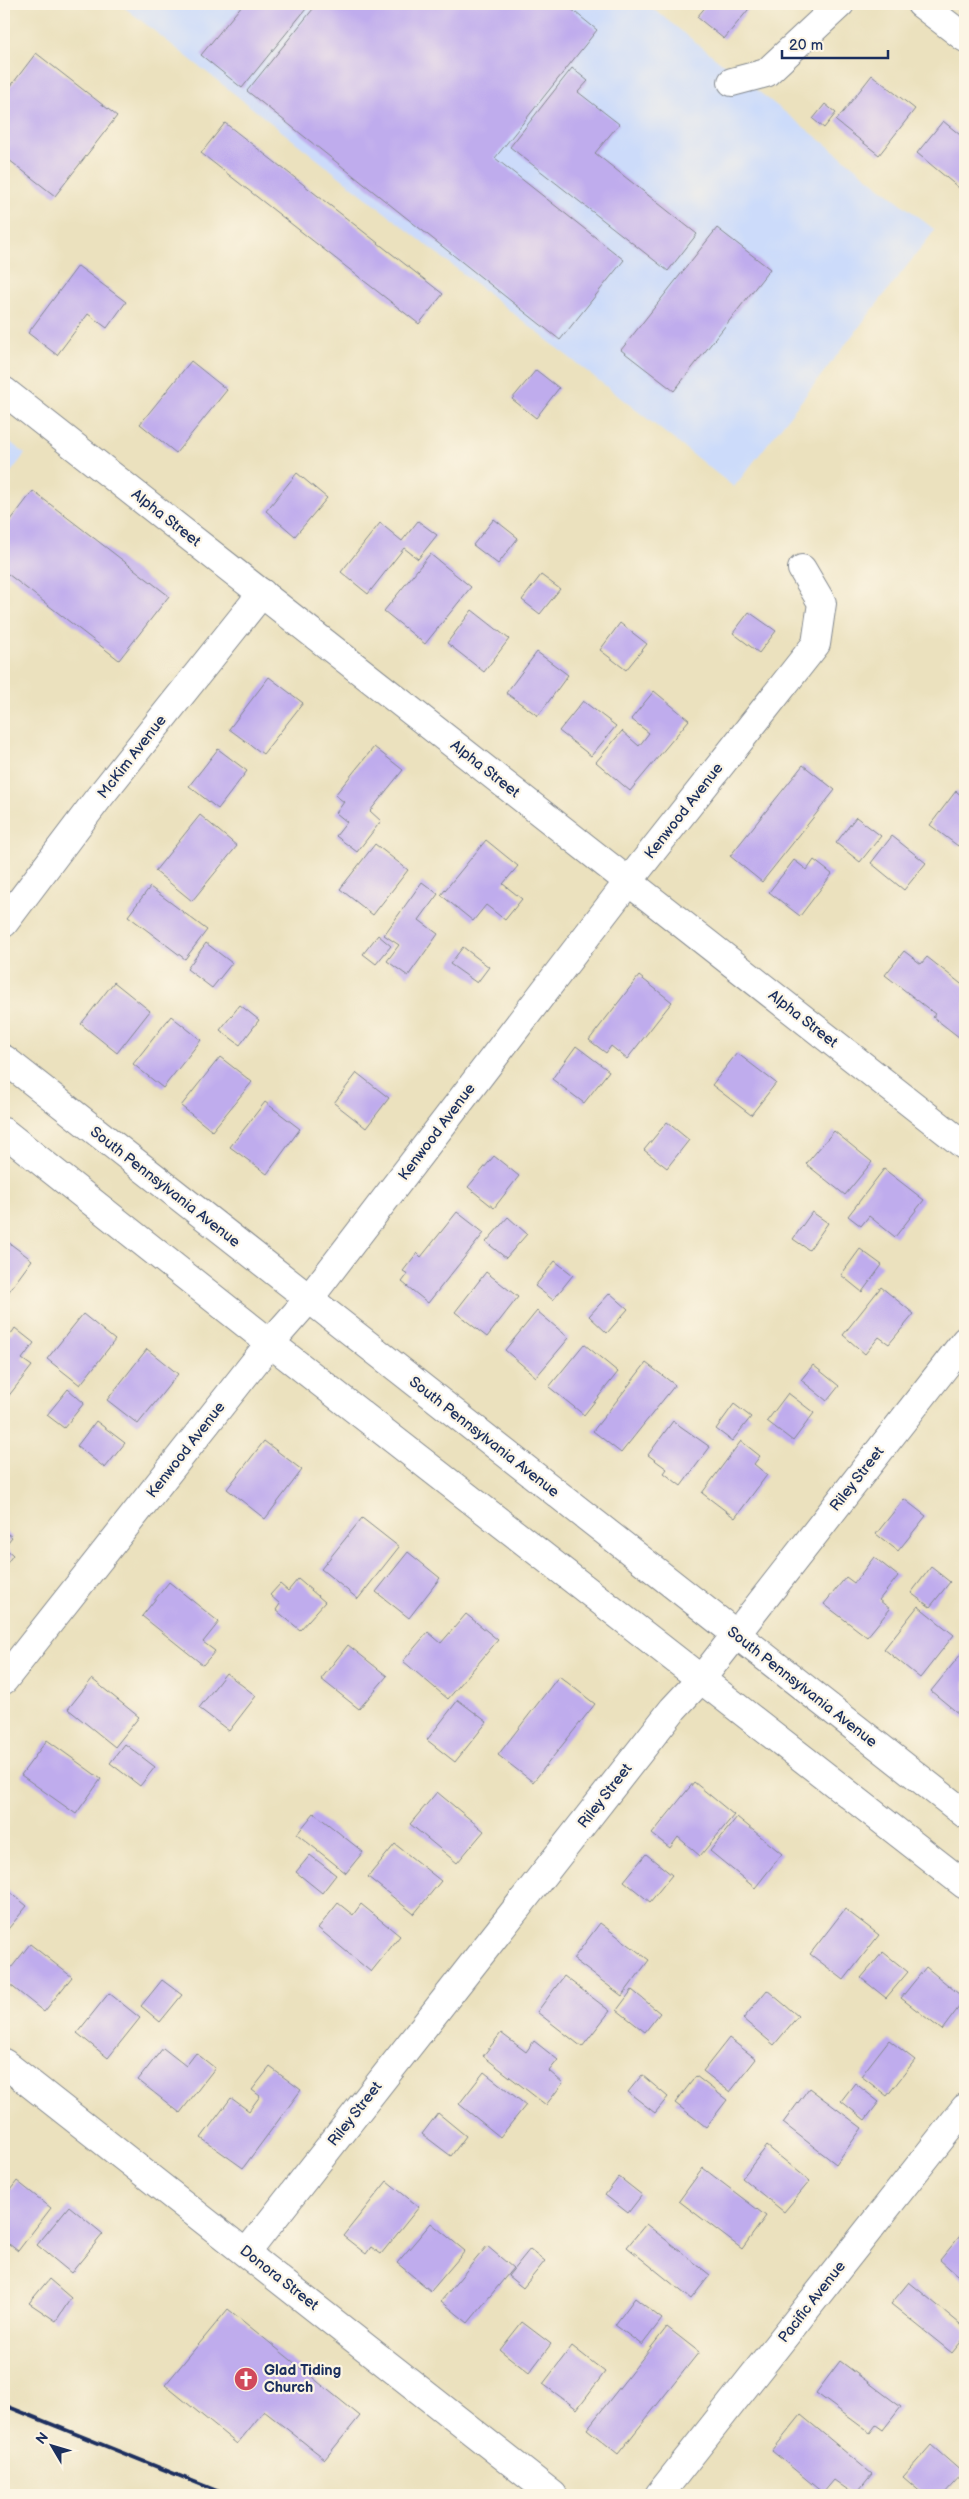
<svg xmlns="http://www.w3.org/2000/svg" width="969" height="2499" font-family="'Balsamiq Sans',sans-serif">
<rect width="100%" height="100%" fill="#fcf5e5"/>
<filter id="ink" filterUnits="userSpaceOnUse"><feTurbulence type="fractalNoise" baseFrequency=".02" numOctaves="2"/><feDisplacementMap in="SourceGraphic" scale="10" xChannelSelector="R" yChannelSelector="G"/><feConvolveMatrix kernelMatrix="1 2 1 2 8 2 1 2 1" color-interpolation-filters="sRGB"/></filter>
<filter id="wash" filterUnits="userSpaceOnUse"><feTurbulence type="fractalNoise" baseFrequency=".0096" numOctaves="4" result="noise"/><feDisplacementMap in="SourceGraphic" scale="20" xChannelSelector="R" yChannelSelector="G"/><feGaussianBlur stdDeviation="1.12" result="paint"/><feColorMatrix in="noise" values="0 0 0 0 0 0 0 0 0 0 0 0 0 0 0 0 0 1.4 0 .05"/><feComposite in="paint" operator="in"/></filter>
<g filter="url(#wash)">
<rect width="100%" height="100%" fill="#ebe1be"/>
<g fill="#ccdbfa">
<polygon points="120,4 647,4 935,230 734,487"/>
<polygon points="4,437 25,454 4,481"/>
</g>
<g id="blocks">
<g fill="#bfaced">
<polygon points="243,4 310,4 242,88 201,55"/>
<polygon points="317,4 565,4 597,30 495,158 624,260 560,340 247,91"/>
<polygon points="708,4 753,4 724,39 697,17"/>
<polygon points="36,53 117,116 55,196 4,156 4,95"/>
<polygon points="572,68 588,81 578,92 619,124 595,153 697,234 668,271 510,147"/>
<polygon points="872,75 915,109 879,155 836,121"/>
<polygon points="825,104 836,113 824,128 813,119"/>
<polygon points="943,121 965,139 965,193 917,153"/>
<polygon points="225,123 443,294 419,324 201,153"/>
<polygon points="717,228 770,269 674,391 621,350"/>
<polygon points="78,266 126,302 107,328 88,314 57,355 28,333"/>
<polygon points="191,361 227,390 176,453 140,424"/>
<polygon points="536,370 559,388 536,418 512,399"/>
<polygon points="297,473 327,498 295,536 266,511"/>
<polygon points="33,491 169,596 119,660 4,571 4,529"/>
<polygon points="494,519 518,538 498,564 473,545"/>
<polygon points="418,521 437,535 418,559 404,548 368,594 341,572 380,523 402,541"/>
<polygon points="430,554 471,587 425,644 384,611"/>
<polygon points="541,575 560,589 540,614 522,600"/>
<polygon points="472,610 509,639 484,672 447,643"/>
<polygon points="749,612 776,631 759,653 733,633"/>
<polygon points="620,623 647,644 626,670 600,650"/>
<polygon points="537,652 568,675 538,716 506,693"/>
<polygon points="269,677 303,703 263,754 229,729"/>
<polygon points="654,691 689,720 630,791 596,762 622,731 639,746 649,733 631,719"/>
<polygon points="583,701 616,726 591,756 559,731"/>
<polygon points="374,747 403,770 370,811 381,821 357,852 336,836 347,822 336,813 344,802 335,795"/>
<polygon points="218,749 247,771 218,809 189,786"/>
<polygon points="803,765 835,790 762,882 730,856"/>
<polygon points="956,791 965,799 965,836 958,846 930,825"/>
<polygon points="200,815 237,846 192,901 155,871"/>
<polygon points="856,817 881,836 860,862 836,843"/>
<polygon points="892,836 926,863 904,890 871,863"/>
<polygon points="486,840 518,866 503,884 522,899 505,920 486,905 473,921 441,895"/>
<polygon points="375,844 408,870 373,915 340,889"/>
<polygon points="794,860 807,870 814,860 832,874 800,916 769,892"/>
<polygon points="422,882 438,894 419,920 438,934 408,976 387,961 399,945 384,935"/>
<polygon points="150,887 207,930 185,959 128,916"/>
<polygon points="378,935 391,946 376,964 363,954"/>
<polygon points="206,943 232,963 212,988 187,969"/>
<polygon points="463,947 489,967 477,983 450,964"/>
<polygon points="904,951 921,964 927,957 965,987 964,1041 933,1017 935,1014 885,975"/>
<polygon points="639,976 672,1002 627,1059 611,1046 606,1053 589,1040"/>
<polygon points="114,982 150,1011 117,1053 81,1024"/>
<polygon points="240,1005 259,1020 240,1045 220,1030"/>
<polygon points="171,1016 201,1040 163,1088 133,1064"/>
<polygon points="576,1046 609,1071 584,1103 552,1079"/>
<polygon points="737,1053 776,1083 751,1115 712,1085"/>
<polygon points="220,1057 252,1082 212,1131 181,1106"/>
<polygon points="357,1073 389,1098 366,1128 334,1103"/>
<polygon points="265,1102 300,1129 267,1174 230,1147"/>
<polygon points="667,1122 689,1140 667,1168 644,1150"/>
<polygon points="834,1131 872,1162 845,1195 806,1164"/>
<polygon points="494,1156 519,1176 494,1208 468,1187"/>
<polygon points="884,1169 924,1200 895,1237 869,1216 861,1226 848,1216"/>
<polygon points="457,1212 484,1233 428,1303 402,1282 408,1274 403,1271 417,1253 421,1257"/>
<polygon points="812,1212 828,1223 809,1250 793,1239"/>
<polygon points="508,1217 527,1234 506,1258 486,1242"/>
<polygon points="4,1239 32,1260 4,1298"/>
<polygon points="860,1249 882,1265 862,1292 841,1275"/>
<polygon points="555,1261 573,1275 553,1300 535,1286"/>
<polygon points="486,1272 518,1297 487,1337 455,1312"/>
<polygon points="881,1287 914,1314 889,1344 879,1337 865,1354 843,1335"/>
<polygon points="610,1293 628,1309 607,1333 589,1316"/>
<polygon points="537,1311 569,1338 536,1377 505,1350"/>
<polygon points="83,1314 115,1340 80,1385 47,1359"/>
<polygon points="15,1328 34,1343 22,1359 32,1366 7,1398 4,1395 4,1329 11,1334"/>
<polygon points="584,1344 618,1372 584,1415 549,1387"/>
<polygon points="147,1349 178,1374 138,1424 107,1400"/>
<polygon points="646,1363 675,1385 621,1453 593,1431"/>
<polygon points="813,1365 839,1386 827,1401 801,1380"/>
<polygon points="68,1389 84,1403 64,1428 47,1415"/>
<polygon points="788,1393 814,1413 793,1441 767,1421"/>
<polygon points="734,1404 751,1417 732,1441 716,1429"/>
<polygon points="96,1421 125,1443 105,1468 77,1446"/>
<polygon points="673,1421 710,1447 681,1486 664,1473 667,1469 648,1455"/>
<polygon points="264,1441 302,1470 265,1519 227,1489"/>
<polygon points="741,1441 760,1456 754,1464 767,1475 735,1518 702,1493"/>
<polygon points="904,1499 926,1516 898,1551 876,1534"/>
<polygon points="362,1518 399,1547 358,1599 321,1569"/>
<polygon points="4,1531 12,1537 4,1547 13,1555 4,1567"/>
<polygon points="408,1552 440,1578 409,1618 376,1592"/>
<polygon points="874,1557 898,1576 879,1600 890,1609 867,1637 824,1604 846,1577 854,1583"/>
<polygon points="931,1567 950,1582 930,1607 911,1593"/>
<polygon points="298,1579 325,1602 300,1630 276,1610 280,1604 270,1595 280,1584 288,1591"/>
<polygon points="169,1582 219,1622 203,1642 215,1651 203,1665 142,1616"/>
<polygon points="918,1606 954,1635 920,1678 884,1649"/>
<polygon points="466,1614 498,1640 448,1699 403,1661 428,1632 441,1643"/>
<polygon points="348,1645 387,1676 359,1709 321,1679"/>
<polygon points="965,1649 965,1719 931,1691"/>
<polygon points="226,1673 256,1696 229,1731 199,1708"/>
<polygon points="559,1676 595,1704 533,1782 498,1755"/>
<polygon points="92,1679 139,1717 115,1747 68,1709"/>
<polygon points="458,1700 487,1722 455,1762 427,1740"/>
<polygon points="47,1740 101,1779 76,1814 21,1775"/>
<polygon points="125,1744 155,1767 140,1786 110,1763"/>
<polygon points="694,1782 734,1815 700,1856 678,1837 670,1848 652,1834"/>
<polygon points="437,1792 484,1831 457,1863 410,1824"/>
<polygon points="314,1813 363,1852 346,1873 297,1834"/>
<polygon points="737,1817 782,1854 755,1888 710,1851"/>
<polygon points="395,1844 441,1881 414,1914 368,1877"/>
<polygon points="646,1854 672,1875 650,1902 624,1881"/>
<polygon points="310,1855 336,1875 322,1893 296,1872"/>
<polygon points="4,1887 27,1906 4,1934"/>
<polygon points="338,1903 353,1915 361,1904 400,1936 371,1972 318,1928"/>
<polygon points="845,1909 879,1935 844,1980 810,1954"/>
<polygon points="600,1923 649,1960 622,1996 573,1959"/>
<polygon points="30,1944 72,1977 44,2012 4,1980 4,1977"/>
<polygon points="883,1952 908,1972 886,1998 861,1978"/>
<polygon points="926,1967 965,1999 942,2030 901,1998"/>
<polygon points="564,1976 610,2011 582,2047 537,2012"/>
<polygon points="162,1980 182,1995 160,2022 141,2006"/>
<polygon points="632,1990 660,2013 645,2032 617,2010"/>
<polygon points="767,1990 798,2016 774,2045 743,2019"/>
<polygon points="109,1993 140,2018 108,2058 77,2033"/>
<polygon points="501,2033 526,2052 534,2041 558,2060 549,2071 563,2083 546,2105 483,2056"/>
<polygon points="729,2038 756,2059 730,2092 703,2071"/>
<polygon points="889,2040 915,2060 887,2096 861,2076"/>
<polygon points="163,2048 186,2066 196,2053 215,2068 180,2113 138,2080"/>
<polygon points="270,2067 301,2090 243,2168 201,2138 231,2098 249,2111 260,2096 252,2090"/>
<polygon points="484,2072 526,2105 500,2137 459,2104"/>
<polygon points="642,2075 668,2097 655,2113 628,2092"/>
<polygon points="696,2076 727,2100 706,2127 675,2103"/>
<polygon points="855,2083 879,2102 865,2120 841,2101"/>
<polygon points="809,2088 862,2128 836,2164 783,2123"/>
<polygon points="438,2113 466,2136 451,2156 422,2134"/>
<polygon points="767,2146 810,2181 784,2212 742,2178"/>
<polygon points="703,2168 766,2216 742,2249 679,2201"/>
<polygon points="619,2177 642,2195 628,2213 605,2195"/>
<polygon points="17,2181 51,2208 18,2251 9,2244 4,2251 4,2198"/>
<polygon points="387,2181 419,2207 381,2254 371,2247 366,2254 343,2236"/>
<polygon points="69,2206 103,2234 71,2273 37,2245"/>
<polygon points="431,2223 465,2251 431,2291 397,2263"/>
<polygon points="646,2224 710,2275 691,2299 627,2247"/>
<polygon points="965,2230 965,2282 940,2260"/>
<polygon points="487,2246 513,2268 468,2323 441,2301"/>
<polygon points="530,2249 545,2261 523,2288 508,2276"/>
<polygon points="49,2279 71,2298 56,2321 29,2303"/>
<polygon points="909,2282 965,2328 965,2337 952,2353 891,2304"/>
<polygon points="635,2298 662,2319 642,2345 615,2325"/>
<polygon points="228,2309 360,2416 325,2459 264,2411 237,2444 165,2385"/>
<polygon points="522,2322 551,2344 529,2373 500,2350"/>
<polygon points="667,2327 699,2352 618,2454 587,2429"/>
<polygon points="572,2346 605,2372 577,2409 543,2384"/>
<polygon points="840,2361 901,2407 883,2430 876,2425 870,2433 816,2393"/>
<polygon points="801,2415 872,2474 855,2495 834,2480 823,2493 772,2451"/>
<polygon points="931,2445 963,2473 943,2495 924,2495 903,2477"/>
</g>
</g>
</g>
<g filter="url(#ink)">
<use href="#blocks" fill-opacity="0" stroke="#83888e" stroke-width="1"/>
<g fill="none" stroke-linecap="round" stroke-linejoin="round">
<g stroke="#83888e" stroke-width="30">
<g id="minor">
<polyline points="921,4 965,38"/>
<polyline points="732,82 766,73 840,4"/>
<polyline points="4,391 965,1146"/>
<polyline points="4,923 97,800 262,593"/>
<polyline points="4,1680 270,1343 308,1300 628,882 816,644 822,603 802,569"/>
<polyline points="4,2063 553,2495"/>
<polyline points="247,2252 673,1709 702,1678 965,1341"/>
<polyline points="659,2495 965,2108"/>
</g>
</g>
<g stroke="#83888e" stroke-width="30">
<g id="major">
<polyline points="4,1059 965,1814"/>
<polyline points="4,1132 270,1343 965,1885"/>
</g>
</g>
<use href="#minor" stroke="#fff" stroke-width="28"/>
<use href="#major" stroke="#fff" stroke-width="28"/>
<polyline stroke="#1b2f5e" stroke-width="4" points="4,2405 227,2495"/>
</g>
</g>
<defs>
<g id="church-disc" transform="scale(1.25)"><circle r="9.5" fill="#d1495b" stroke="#fcf5e5"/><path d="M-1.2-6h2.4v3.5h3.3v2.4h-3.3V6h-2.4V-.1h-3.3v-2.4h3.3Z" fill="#fff"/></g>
</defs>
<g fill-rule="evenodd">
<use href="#church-disc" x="246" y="2379"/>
</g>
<g text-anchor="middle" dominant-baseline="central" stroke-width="4.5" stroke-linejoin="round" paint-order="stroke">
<g font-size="15" fill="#1b2f5e" stroke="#fcf5e5">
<text transform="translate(166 518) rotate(38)">Alpha Street</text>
<text transform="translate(132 757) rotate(-52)">McKim Avenue</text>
<text transform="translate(485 769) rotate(38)">Alpha Street</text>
<text transform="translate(684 811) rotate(-52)">Kenwood Avenue</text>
<text transform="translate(803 1019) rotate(38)">Alpha Street</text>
<text transform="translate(437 1132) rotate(-53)">Kenwood Avenue</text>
<text transform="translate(165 1187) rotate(38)">South Pennsylvania Avenue</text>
<text transform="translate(484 1437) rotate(38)">South Pennsylvania Avenue</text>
<text transform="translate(186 1450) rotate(-52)">Kenwood Avenue</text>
<text transform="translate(857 1479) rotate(-52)">Riley Street</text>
<text transform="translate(802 1687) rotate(38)">South Pennsylvania Avenue</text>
<text transform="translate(605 1796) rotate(-52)">Riley Street</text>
<text transform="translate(355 2114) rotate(-52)">Riley Street</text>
<text transform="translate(279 2278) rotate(38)">Donora Street</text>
<text transform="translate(812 2302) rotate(-52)">Pacific Avenue</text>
</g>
<g font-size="15" font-weight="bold" fill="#1b2f5e" stroke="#fcf5e5" text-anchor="start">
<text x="264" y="2370">Glad Tiding<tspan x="264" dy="17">Church</tspan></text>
</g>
</g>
<rect width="969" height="2499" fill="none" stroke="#fcf5e5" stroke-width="20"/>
<g transform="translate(52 2446) rotate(308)" stroke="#fcf5e5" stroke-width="4" paint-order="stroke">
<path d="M0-4L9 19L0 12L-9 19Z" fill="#1b2f5e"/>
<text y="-8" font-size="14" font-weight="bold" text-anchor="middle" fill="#1b2f5e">N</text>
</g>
<path d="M782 50v8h106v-8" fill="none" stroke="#1b2f5e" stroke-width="2.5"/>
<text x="789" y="50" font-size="15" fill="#1b2f5e" stroke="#fcf5e5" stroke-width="4" paint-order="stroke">20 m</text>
</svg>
